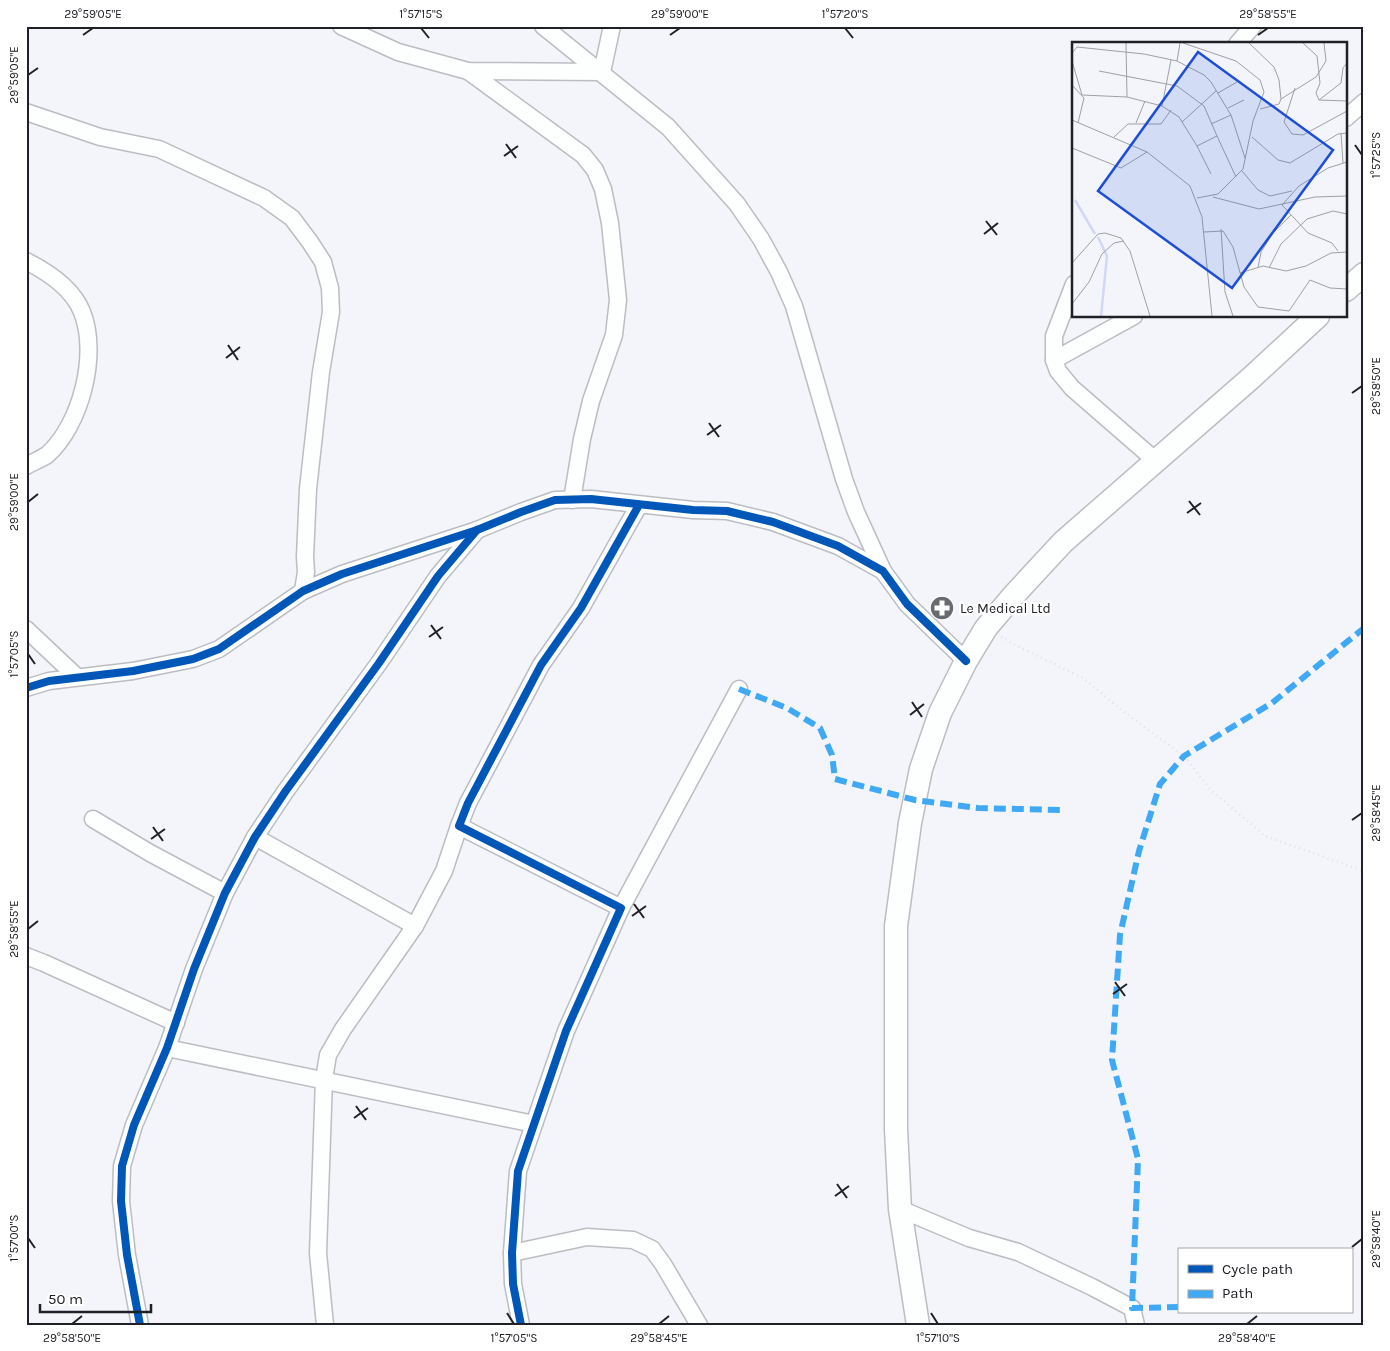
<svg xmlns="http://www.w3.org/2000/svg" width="1390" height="1351" font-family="Karla,sans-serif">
<rect width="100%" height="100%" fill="#f4f5fb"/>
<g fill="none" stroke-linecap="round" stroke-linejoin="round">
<g stroke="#bcbdc2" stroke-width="19">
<g id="street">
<polyline points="341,26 398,52 468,71 602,72 612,26"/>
<polyline points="543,26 668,127 737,204 761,239 779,272 794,306 844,479 856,512 883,571"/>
<polyline points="1237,44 1253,26"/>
<polyline points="468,71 583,155 595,170 603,189 610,223 618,300 614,335 591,401 582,439 572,500"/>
<polyline points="26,112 100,137 159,149 264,198 292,218 310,242 323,262 330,288 331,312 321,372 308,489 305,557 306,572 303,591"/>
<polyline points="1346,118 1364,102"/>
<path d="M26,261C48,272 73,289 82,312C99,354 81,425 47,455C41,459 33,462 26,466"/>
<polyline points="1074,284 1054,336 1054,360 1058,371 1072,388 1156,461"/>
<polyline points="1054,360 1134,316"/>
<polyline points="26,629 77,677"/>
<polyline points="26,688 49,681 133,671 193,659 219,649 303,591 342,574 477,530 521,512 555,500 591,499 693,510 727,511 773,522 838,546 883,571 907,604 966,661"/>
<polyline points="93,819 150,853 225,893"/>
<polyline points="255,837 415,926"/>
<polyline points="621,908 739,689"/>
<polyline points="26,956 44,963 176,1023"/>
<polyline points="167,1048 534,1124"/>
<polyline points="900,1209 969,1238 1018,1252 1092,1287 1132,1308 1136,1325"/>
<polyline points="512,1253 587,1237 633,1240 652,1249 663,1264 699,1325"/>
<polyline points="140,1325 127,1255 121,1201 122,1166 134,1125 167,1048 194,969 225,893 255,837 285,792 379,663 438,576 477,530"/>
<polyline points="325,1325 318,1253 324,1079 328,1055 343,1029 415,926 444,871 459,826"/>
<polyline points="521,1325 513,1284 512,1253 518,1171 566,1031 621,908 459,826 468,803 541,665 581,608 639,505"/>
</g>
</g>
<g stroke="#bcbdc2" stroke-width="25">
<g id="secondary">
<polyline points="1346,290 1364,274"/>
<polyline points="918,1325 900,1209 896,1129 896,926 910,823 921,769 940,713 966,661 986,628 1013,596 1063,542 1251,378 1318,316"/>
</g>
</g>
<polyline stroke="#e1e1e3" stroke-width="2.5" stroke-dasharray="1 4" stroke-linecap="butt" points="1001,637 1019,647 1083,678 1128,715 1184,756 1210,789 1265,836 1364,871"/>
<use href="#street" stroke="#fdfefe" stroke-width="16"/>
<use href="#secondary" stroke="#fdfefe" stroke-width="22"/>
<g stroke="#3fa9f5" stroke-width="6" stroke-dasharray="12 6" stroke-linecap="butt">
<polyline points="739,689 787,708 820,728 832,755 835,779 915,800 978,808 1061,810"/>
<polyline points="1179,1307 1132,1308 1138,1159 1112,1060 1120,935 1139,851 1160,784 1184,756 1272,703 1364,628"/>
</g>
<g stroke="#fff" stroke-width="11">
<g id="cycleway">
<polyline points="26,688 49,681 133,671 193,659 219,649 303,591 342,574 477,530 521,512 555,500 591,499 693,510 727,511 773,522 838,546 883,571 907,604 966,661"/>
<polyline points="140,1325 127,1255 121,1201 122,1166 134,1125 167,1048 194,969 225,893 255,837 285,792 379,663 438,576 477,530"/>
<polyline points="521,1325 513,1284 512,1253 518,1171 566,1031 621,908 459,826 468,803 541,665 581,608 639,505"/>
</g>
</g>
<use href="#cycleway" stroke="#0057b8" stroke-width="8"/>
</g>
<path fill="none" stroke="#202126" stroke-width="2" d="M421,28L429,38M845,28L853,38M83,35L93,28M670,35L680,28M1258,35L1268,28M28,75L38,68M506,144L516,158M1355,145L1362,155M504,156L518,146M986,221L997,235M984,234L998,223M228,345L238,360M226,358L240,347M1352,393L1362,386M709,423L719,437M707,435L721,425M1189,501L1200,515M28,502L38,494M1187,513L1201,503M431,625L441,639M429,637L443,627M28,654L35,664M912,702L922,717M910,715L924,704M1352,820L1362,813M153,827L163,841M151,839L165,829M634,904L644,918M632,916L646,906M28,929L38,921M1115,982L1125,996M1113,994L1127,984M356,1106L366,1120M354,1118L368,1108M837,1184L847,1198M835,1196L849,1186M28,1238L35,1248M1352,1247L1362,1239M507,1313L514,1324M931,1313L938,1324M72,1324L82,1316M659,1324L669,1316M1247,1324L1257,1316"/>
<defs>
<g id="pharmacy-disc" transform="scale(1.25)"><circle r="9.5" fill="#6a6b71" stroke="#fff"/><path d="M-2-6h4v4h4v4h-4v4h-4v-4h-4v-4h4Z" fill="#fff"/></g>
</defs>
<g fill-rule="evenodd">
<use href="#pharmacy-disc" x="942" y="608"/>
</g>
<g text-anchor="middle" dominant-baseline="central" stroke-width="5" stroke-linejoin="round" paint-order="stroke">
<g font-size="14" fill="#202126" stroke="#fff" text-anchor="start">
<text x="960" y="608">Le Medical Ltd</text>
</g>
</g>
<g transform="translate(1072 42)">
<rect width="275" height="275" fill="#f4f5fb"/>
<path fill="none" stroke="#d2d7f7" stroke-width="2.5" d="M3,158L23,192M26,195L35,214L29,274"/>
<path fill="none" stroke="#9fa0a6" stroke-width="1" d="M54,1L55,55M111,1L164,19L188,38L192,50L181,79L171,127L146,152L125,156M177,1L202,25L207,38L209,57L207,62L188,67M231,1L245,14L248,41L244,51L247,58L275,59M0,11L5,5L72,12L105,19L108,1M0,19L10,53L55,55L90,64L107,75L125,104L145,94L164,135M105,19L132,33L139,40L159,73L173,116M27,29L105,44L132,64L145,94M0,43L12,56L6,81M223,46L212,80L220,92L231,93L275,69M146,51L165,40M209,57L244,35L254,19L252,1M247,58L269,41L271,26L275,21M90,64L99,18M156,66L172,58M0,78L75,110L118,144L130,175L140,274M110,80L144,49M64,81L73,59M139,82L159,73M269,91L271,121M42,95L56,82H89L99,68M180,95L206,118L218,121L266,92L275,91M125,104L139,132M0,106L49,126L75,110M170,129L186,148L198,154L220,149M141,155L187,167L243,155L275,154M149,187L153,250L161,274M132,190L151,189L161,205L172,245L186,265L217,269L238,238L258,246L275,247M266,209L260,201L236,191L210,163L227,144L256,126L275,120M0,221L26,192L33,191L49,196L58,209L78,274M186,226L189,210L201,191L219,173M197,226L209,202L235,177L261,169L275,172M168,231L191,224L214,229L234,224L259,211L275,210M0,262L17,240L30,212L42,201L52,199"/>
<path fill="#1d4ed8" fill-opacity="0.15" stroke="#1d4ed8" stroke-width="2.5" d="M126,10L261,108L160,246L26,149Z"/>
<rect width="275" height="275" fill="none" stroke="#202126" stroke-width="2.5"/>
</g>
<rect width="1390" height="1351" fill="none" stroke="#ffffff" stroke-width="55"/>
<rect x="1178" y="1248" width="175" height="65" fill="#ffffff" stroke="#a6a6a8"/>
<rect x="1188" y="1265" width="25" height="8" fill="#0057b8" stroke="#a6a6a8"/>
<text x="1222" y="1274" font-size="15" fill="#202126">Cycle path</text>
<rect x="1188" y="1290" width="25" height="8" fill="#3fa9f5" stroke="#a6a6a8"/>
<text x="1222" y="1298" font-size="15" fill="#202126">Path</text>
<path d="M40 1304v8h111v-8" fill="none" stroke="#202126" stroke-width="2.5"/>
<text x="48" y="1304" font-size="15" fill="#202126" stroke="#ffffff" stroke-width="4" paint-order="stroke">50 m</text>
<rect x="28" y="28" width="1334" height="1296" fill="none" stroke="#202126" stroke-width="2"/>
<g font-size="12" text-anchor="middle" fill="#202126">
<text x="93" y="18">29°59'05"E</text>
<text x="421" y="18">1°57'15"S</text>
<text x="680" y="18">29°59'00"E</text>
<text x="845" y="18">1°57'20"S</text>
<text x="1268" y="18">29°58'55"E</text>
<text transform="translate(14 75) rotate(-90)" y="4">29°59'05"E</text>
<text transform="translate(1376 155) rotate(-90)" y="4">1°57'25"S</text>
<text transform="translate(1376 386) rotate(-90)" y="4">29°58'50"E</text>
<text transform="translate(14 502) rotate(-90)" y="4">29°59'00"E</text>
<text transform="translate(14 654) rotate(-90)" y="4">1°57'05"S</text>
<text transform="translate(1376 813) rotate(-90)" y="4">29°58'45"E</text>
<text transform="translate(14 929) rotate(-90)" y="4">29°58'55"E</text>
<text transform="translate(14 1238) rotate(-90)" y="4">1°57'00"S</text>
<text transform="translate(1376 1239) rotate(-90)" y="4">29°58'40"E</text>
<text x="72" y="1342">29°58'50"E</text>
<text x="514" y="1342">1°57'05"S</text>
<text x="659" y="1342">29°58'45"E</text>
<text x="938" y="1342">1°57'10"S</text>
<text x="1247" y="1342">29°58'40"E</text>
</g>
</svg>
